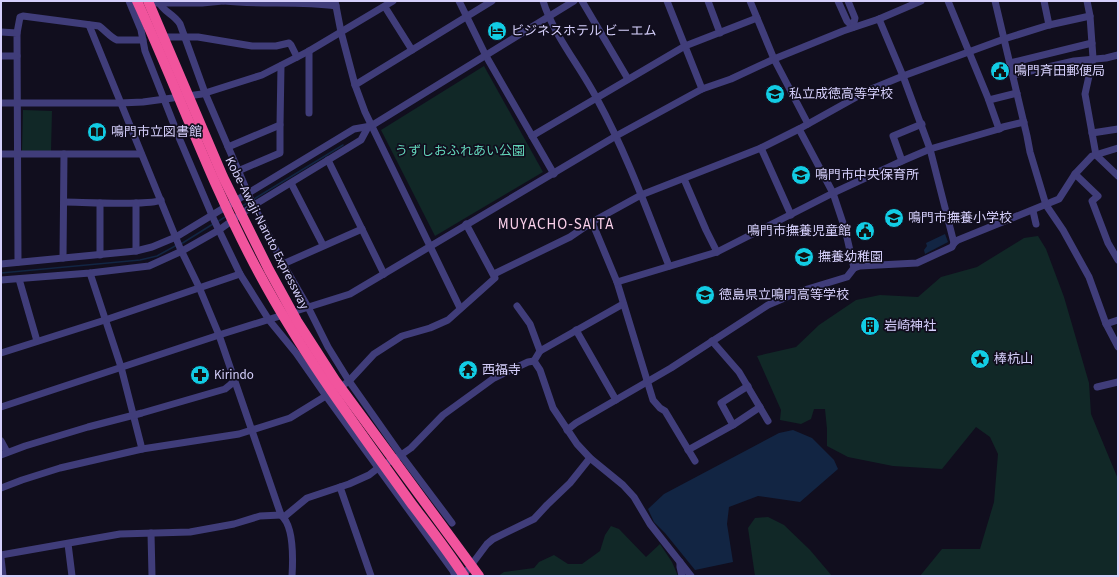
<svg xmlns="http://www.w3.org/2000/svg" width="1119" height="577" font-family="'Source Sans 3','Noto Sans JP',sans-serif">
<rect width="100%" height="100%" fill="#110e1e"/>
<g fill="#112827">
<polygon points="484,66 543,172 435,236 381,130"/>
<polygon points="23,110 52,111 51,151 22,151"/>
<polygon points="1038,236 1046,249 1064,297 1089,383 1091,414 1118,479 1118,576 920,576 942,549 980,549 994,502 998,454 990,437 976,427 942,469 893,466 848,457 827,446 827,429 825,409 814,409 811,419 801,424 780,420 781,410 757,356 796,347 819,325 856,300 880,295 918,297 941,277 977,267 1024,238"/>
<polygon points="768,517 784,525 810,550 832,576 755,576 748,528 755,518"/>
<polygon points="611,526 619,529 646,557 660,544 672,562 678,576 498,576 504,572 534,568 539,562 554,555 568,564 582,564 600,551 605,535"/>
</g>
<g fill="#122543">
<polygon points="945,234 948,242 925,254 924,250 927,246 926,243"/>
<polygon points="793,430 812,438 834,460 838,469 800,502 758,496 729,507 727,524 733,562 695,570 665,533 654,522 648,509 664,494 779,433"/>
</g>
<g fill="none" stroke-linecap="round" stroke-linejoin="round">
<g stroke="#122543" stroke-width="1.5">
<polyline points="254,199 343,145"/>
<polyline points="242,206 249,202"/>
<polyline points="217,222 225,217"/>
<polyline points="181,244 213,224"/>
<polyline points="1,273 140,260 157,256 177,245"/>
</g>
<g stroke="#403d7a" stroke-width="7">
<polyline points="129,1 141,30 145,51 180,140 214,220 240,274 269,320 296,353 326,396 453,571 455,576"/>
<path d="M158,1C164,13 173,13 180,24L205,93L250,198L283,264L308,307L328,347L349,381L401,455L452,523"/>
<path d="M224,1C261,5 299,1 336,6"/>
<polyline points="335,1 341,32 355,85 365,112 460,308"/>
<polyline points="459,1 486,56 554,174"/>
<path d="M543,1C554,36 580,66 597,99C626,152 647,210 669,266"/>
<polyline points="582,1 628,79"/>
<polyline points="667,1 702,89"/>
<polyline points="708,1 720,33"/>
<polyline points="750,1 774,59 808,124"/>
<polyline points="838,1 847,21 853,27"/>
<polyline points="848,1 855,18 853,27"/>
<polyline points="948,1 988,98 999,129"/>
<polyline points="995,1 1027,136 1030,152 1046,205 1063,230 1089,277 1106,324 1118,347"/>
<polyline points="1044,1 1049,25"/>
<polyline points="1087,1 1090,16 1093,58 1085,94 1096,155 1118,176"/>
<polyline points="156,3 202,3 223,1"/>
<polyline points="385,7 412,50"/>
<polyline points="879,19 903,76 930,149 954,243"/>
<path d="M89,25L180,248L199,287L219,335L281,515C294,526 293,560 292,576"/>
<polyline points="1,32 17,33 18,262"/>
<path d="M17,33L20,17L23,16L99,26C105,30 110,37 117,40H143"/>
<polyline points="160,37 198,37 252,46 276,46 289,43 291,45 297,57"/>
<polyline points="309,51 309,113"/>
<polyline points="1,56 17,56"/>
<polyline points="1010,63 1092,43"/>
<polyline points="1013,75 1074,61 1106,58 1118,55"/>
<polyline points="355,85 492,1"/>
<polyline points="989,100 1017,93"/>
<polyline points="1,103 120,103 143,102 202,94 262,75 309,51 393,1"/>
<polyline points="799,129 833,193 845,229 854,268"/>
<polyline points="1092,133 1118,129"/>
<polyline points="532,136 685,46 757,18"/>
<polyline points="228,147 280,125 281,66"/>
<polyline points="761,148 791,215"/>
<polyline points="1,154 141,154"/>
<polyline points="328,160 384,274"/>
<polyline points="902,161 893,136 922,124"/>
<polyline points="238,171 280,153 280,125"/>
<polyline points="1075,174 1098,196 1092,201 1108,243 1118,260"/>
<polyline points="684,179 706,230 717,252"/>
<polyline points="291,183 323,245"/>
<path d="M64,202C81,202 150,206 161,200"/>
<polyline points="100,203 100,255"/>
<polyline points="136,203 136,251"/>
<polyline points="1033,211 1036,224"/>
<polyline points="592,222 617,282 653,400 660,408 665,411 695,461"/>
<polyline points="63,258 64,154"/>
<polyline points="1,264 136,251 152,247 176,237 354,129 371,126 574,1"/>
<polyline points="283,264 362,229"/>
<polyline points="90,273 121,367 142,449"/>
<polyline points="494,274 570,237 592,222 641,195 761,148 799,129 869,90 903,76 1004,39 1049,25 1090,16"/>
<polyline points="19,279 37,341"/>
<polyline points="1,280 90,273 149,266 182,251 219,230 254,205 361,140 368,127"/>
<polyline points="617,282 717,252 833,193 902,161 930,149 999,129 1003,127 1024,122"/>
<polyline points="517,306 530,324 540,351"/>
<polyline points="1106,324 1118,320"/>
<polyline points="576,330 616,400"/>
<polyline points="712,341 739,372 768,421"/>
<polyline points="1,353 105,320 240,274"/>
<polyline points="534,361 540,370 553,408 577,444 590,458 623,485 634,497 650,524 691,576"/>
<polyline points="534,361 540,351 623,304"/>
<polyline points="1097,387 1118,382"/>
<polyline points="338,389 349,381 374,354 402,336 430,328 448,320 495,278 466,224"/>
<polyline points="1,407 219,335 350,294 616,136 702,89 731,79 774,59 843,31 879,19 921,1"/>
<polyline points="733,425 721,403 748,386"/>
<polyline points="567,430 576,423 671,368 768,305 801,291 847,277 854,268 860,266 917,263 952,247 954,243 958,240 1059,199 1075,174 1092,156 1118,148"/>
<polyline points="1,441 7,452"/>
<polyline points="688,450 733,425 760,407"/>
<polyline points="1,455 25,446 88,427 142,413 225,389 230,385 234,381"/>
<polyline points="340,487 371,576"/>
<polyline points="1,488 22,480 60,468 142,449 239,434 290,418 329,394"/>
<polyline points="284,517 307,498 349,484 369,475 378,468 401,455 411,448 443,415 494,378 528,362 534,361"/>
<polyline points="151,533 152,576"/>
<polyline points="68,544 72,576"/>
<polyline points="1,555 120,534 190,532 234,524 260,516 281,515"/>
<polyline points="1,558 3,576"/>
<polyline points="680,562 680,567 682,576"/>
<polyline points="463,576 487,544 493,539 534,519 547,505 570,483 590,458"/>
</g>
<g stroke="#f1549d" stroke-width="10">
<path d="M137,1C179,92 212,187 260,275C303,355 358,429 411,503C429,527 448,551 464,576"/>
<polyline points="148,1 223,177 269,270 297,321 335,380 479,576"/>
</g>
</g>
<defs>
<g id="hotel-disc" transform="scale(1)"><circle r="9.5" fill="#12cce4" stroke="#110e1e"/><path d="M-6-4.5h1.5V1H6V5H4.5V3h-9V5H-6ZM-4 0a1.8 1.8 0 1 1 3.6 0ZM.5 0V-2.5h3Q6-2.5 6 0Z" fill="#111"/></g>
<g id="civic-disc" transform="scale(1)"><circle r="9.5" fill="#12cce4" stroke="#110e1e"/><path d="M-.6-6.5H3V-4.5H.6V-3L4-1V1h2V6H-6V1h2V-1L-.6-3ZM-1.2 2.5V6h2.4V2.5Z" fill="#111"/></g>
<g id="school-disc" transform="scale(1)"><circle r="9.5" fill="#12cce4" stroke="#110e1e"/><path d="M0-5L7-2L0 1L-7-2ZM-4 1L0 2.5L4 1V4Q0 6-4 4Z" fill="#111"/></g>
<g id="library-disc" transform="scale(1)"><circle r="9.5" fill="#12cce4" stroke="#110e1e"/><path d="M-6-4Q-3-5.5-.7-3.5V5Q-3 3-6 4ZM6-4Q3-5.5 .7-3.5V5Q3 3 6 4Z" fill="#111"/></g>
<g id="building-disc" transform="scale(1)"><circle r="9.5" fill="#12cce4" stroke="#110e1e"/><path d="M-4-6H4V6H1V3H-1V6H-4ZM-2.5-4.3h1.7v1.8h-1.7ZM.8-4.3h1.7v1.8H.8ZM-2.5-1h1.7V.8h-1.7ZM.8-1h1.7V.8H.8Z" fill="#111"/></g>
<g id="sight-disc" transform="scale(1)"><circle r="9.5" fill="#12cce4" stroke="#110e1e"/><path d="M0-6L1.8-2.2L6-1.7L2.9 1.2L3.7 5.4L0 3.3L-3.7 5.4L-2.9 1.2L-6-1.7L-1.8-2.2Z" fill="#111"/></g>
<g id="temple-disc" transform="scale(1)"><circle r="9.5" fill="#12cce4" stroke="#110e1e"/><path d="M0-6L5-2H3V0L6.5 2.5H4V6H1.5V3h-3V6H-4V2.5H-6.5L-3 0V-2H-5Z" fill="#111"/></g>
<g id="pharmacy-disc" transform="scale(1)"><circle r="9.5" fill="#12cce4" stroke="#110e1e"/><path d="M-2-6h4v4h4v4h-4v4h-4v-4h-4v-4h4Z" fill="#111"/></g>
</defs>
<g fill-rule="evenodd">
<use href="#hotel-disc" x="497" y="31"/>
<use href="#civic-disc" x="1000" y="71"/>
<use href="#school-disc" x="775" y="94"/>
<use href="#library-disc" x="97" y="132"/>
<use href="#school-disc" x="801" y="175"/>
<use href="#school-disc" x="894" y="218"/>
<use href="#civic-disc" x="865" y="231"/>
<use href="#school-disc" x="804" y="257"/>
<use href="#school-disc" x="705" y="295"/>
<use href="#building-disc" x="870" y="326"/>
<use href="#sight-disc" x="980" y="359"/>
<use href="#temple-disc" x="468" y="370"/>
<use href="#pharmacy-disc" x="200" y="375"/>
</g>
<g text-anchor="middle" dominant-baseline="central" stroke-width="3.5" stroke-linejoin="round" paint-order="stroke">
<g font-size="13" fill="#d5cffb" stroke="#110e1e" text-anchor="start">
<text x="511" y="31">ビジネスホテル ビーエム</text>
<text x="1014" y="71">鳴門斉田郵便局</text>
<text x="789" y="94">私立成徳高等学校</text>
<text x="111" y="132">鳴門市立図書館</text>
<text x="815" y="175">鳴門市中央保育所</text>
<text x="908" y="218">鳴門市撫養小学校</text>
<text x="851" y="231" text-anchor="end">鳴門市撫養児童館</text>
<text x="818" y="257">撫養幼稚園</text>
<text x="719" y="295">徳島県立鳴門高等学校</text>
<text x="884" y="326">岩崎神社</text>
<text x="994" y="359">棒杭山</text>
<text x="482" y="370">西福寺</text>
<text x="214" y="375">Kirindo</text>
</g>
<g font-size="13" fill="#62d5b9" stroke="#110e1e">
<text x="460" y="151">うずしおふれあい公園</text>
</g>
<g font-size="13" fill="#d5cffb" stroke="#110e1e">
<text transform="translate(267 233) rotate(63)">Kobe-Awaji-Naruto Expressway</text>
</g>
<g font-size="15" letter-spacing="1" fill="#fbd1eb" stroke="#110e1e">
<text x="556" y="224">MUYACHO-SAITA</text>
</g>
</g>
<rect width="1119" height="577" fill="none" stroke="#d5cffb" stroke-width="4"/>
</svg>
